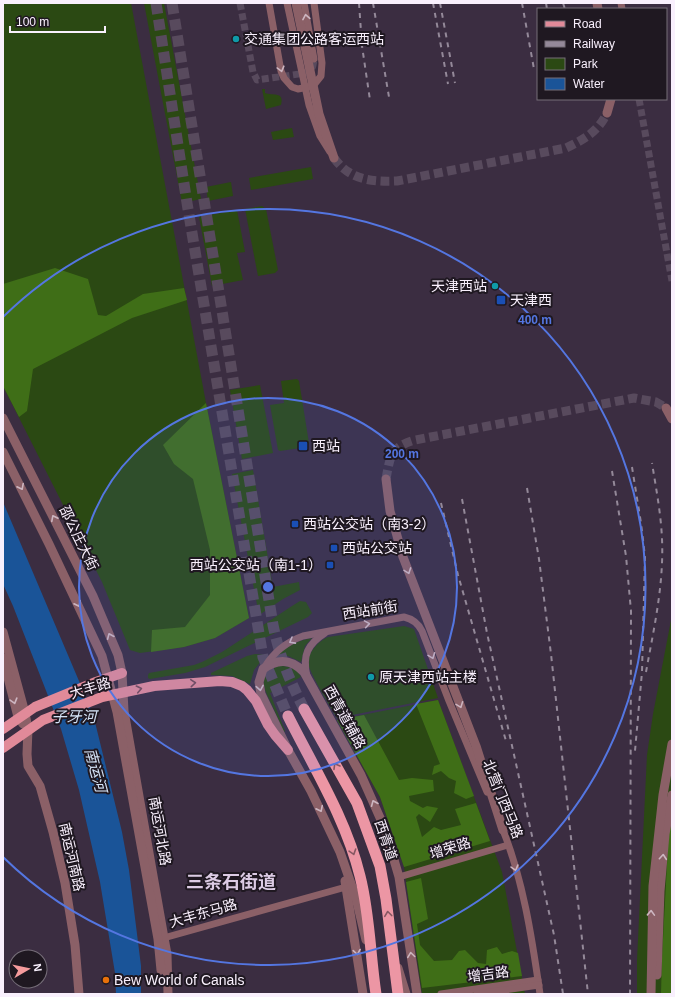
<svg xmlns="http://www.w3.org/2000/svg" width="675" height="997" font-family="Arial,'Noto Sans SC',sans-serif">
<rect width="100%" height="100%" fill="#3b2d41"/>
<g fill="#2b4913">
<polygon points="3,3 131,3 206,403 249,618 215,638 184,647 140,653 130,650 102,582 3,386"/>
<polygon points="144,3 164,3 201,199 182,203"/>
<path d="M262,89H265V93C272,96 285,91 281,105L266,109Z"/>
<polygon points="292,128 294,137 273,140 271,132"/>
<polygon points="311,167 313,179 251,190 249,178"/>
<polygon points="231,182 233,196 208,201 206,187"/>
<polygon points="262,206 266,209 278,270 275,273 258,276 245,209"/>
<polygon points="237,210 245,252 237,253 243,280 212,286 199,217"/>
<polygon points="297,379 299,381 309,443 307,447 280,451 278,450 270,405 284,403 281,381"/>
<polygon points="260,385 273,453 242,459 230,390"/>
<polygon points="253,470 273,587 299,582 300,590 283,599 259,615 232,474"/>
<polygon points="300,601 306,602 312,613 308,617 205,667 185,673 150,679 148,678 148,675 149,673 194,665 202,662 222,652 292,606"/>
<polygon points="672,615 672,994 637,994 637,960 647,755 653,714"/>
<path d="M404,626L414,629L438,698L337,718C331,708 309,672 308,663C308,652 319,641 328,637Z"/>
<path d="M312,638L305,646L301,662L288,656H277C285,646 300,640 312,638Z"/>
<polygon points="255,654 266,655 254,670 250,684 232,676 211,675 211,673 247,656"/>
<path d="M278,666C288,666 296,667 301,677L270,693L285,731L284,732C280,723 276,714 272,705C264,688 256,676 278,666Z"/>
<polygon points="438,700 502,872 525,994 422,994 404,867 380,797 337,720"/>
</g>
<g fill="#3f6e17">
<polygon points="55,268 88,279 98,315 106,316 143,294 184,288 187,300 132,318 33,369 27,411 19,417 3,386 3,284"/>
<polygon points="206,403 249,618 215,638 184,647 151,652 152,630 185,627 210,595 210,550 193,479 174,464 163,445"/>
<polygon points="438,700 474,796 466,799 454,793 456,781 449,778 441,771 432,775 434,766 440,764 416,704"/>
<polygon points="364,715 399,780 412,778 433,780 434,791 409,796 410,801 423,808 427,806 438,808 430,822 419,814 416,817 422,837 434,827 441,830 461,825 455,809 476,803 490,841 404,867 380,797 337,720"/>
<polygon points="672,806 672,994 661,994 662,958 669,827"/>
<polygon points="421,878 428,919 417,924 420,945 434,961 452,960 459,951 465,950 478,963 486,964 487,950 497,947 502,954 512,951 518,953 522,976 422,988 406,882"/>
</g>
<polygon fill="#1a5498" points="3,502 93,714 122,832 129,870 141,966 141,994 116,994 115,973 100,882 79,790 61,729 13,606 3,584"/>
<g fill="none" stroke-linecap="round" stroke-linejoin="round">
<g stroke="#584a5d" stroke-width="7" stroke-dasharray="7 3.5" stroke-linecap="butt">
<path d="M240,3L253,72L257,80L306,73C313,69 313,67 314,59"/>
<polyline points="639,99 672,281"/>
</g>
<g stroke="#584a5d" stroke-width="9" stroke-dasharray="9 4.5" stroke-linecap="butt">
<path d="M334,158C350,180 371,182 397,181L566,148C583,140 598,132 607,113"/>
<path d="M386,479C390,456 391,447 415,440L634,398L656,402L666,408"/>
</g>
<g stroke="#584a5d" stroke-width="11" stroke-dasharray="11 5.5" stroke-linecap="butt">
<polyline points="156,3 187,203 263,657 288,716"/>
<path d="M172,3L273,625C280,658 289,679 304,709"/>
</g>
<g stroke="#8b6067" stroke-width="7">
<polyline points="269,3 281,71 284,78 292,87 298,89 313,86 321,76 322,63 314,3"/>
<polyline points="287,3 309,105 320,136 330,152"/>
<polyline points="304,3 314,59"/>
<polyline points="621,3 622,9"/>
<path d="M264,668C273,653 286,642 303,636L404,617C413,619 418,623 422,631L449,701L487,792"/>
<path d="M307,676C302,655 308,644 325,633"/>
<path d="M501,825C523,878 532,938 540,994"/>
<polyline points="399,877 508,845"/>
<polyline points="160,939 346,887"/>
<polyline points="441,994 538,980"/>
<polyline points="477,994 539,985"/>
</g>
<g stroke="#8b6067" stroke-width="9">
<polyline points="296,3 319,114 334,158"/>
<polyline points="597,3 598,9"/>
<polyline points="607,113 611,99"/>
<polyline points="666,408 672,419"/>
<polyline points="3,418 93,596 118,655 122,673 124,711 164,938 167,954 168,994"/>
<polyline points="3,452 49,544 102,656 117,712 158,939 161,970"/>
<polyline points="386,479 390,511 403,557 476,746 503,830"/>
<polyline points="3,632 25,713 28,729 27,754 28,766 40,786 53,832 65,883 75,945 79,994"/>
<polyline points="3,658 18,717 23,724"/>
<polyline points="345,881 363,994"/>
<path d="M366,940L356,898L340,852L311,791L288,750L261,694L259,682L263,669C278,658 291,659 304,672L361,775L385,829L399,877L417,994"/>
<polyline points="398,968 406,994"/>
<polyline points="657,975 660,891 665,834 672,795"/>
<polyline points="651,994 653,886 663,795 672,744"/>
</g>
<g stroke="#e18a99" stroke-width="10">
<polyline points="3,729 35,707 96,682 122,673"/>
<polyline points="3,748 43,720 102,697 154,686 220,681 232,682 242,686 247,690 256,701 268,725 275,735 288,750"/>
</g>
<g stroke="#ec96a4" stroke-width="11">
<polyline points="304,709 357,803 380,866 386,899 398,994"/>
<path d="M288,716C314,768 346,819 360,876C370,915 370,955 376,994"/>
</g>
<g stroke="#948999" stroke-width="2" stroke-dasharray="5 5" stroke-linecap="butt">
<polyline points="359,3 362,46 370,100"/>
<polyline points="373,3 389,97"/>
<polyline points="433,3 448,84"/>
<polyline points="440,3 455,83"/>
<polyline points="522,3 534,69"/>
<polyline points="546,3 547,9"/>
<polyline points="563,3 565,9"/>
<polyline points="632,467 641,523 645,557 642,672 635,751"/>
<polyline points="612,471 626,556 631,611 630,994"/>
<polyline points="527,488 539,559 551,654 588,994"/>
<polyline points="462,499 487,633 554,935 563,994"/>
<polyline points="441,503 458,575 506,741"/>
<path d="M646,672C654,628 664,584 662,539C661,514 656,488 652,463"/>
</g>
</g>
<defs><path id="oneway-chevron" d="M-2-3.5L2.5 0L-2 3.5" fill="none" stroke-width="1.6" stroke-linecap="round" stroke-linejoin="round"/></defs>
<g stroke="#cdb6c1">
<use href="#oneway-chevron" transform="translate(306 17) rotate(-100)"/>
<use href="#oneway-chevron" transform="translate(281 69) rotate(75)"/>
<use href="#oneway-chevron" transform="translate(21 487) rotate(63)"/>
<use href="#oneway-chevron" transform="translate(54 518) rotate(-117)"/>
<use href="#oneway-chevron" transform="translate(408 571) rotate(70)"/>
<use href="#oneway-chevron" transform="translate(78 604) rotate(64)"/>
<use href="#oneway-chevron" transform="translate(367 624) rotate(-9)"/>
<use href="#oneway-chevron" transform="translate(110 636) rotate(-113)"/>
<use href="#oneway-chevron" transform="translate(292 641) rotate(151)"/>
<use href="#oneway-chevron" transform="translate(432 656) rotate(69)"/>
<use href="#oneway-chevron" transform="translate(260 688) rotate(80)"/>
<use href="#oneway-chevron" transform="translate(14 701) rotate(74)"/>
<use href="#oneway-chevron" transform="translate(460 705) rotate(69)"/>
<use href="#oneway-chevron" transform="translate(374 803) rotate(-113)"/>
<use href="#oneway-chevron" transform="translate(320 809) rotate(64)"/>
<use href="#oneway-chevron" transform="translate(663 857) rotate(-85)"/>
<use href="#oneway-chevron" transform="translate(515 868) rotate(74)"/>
<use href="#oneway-chevron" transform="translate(651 913) rotate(-88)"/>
<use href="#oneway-chevron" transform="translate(357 952) rotate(81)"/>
<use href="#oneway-chevron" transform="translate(411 955) rotate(-98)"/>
</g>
<g stroke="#764b57">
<use href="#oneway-chevron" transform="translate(193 683) rotate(-5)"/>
<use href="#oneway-chevron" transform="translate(139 689) rotate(-12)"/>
</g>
<g stroke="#865762">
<use href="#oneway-chevron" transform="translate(336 766) rotate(-120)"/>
<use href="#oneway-chevron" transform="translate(353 852) rotate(72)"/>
<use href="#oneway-chevron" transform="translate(388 914) rotate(-97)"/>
</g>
<circle cx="268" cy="587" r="189" fill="#5476e1" fill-opacity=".12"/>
<g fill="none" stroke="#5476e1" stroke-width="2">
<circle cx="268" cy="587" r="189"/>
<path d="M3 317A378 378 0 1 1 3 857"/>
</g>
<g fill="#0f9aa8" stroke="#1f1821" stroke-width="1.5">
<circle cx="236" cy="39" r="4"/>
<circle cx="495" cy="286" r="4"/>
<circle cx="371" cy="677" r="4"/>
</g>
<g fill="#1a4fb4" stroke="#1f1821" stroke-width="1.5">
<rect x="496" y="295" width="10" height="10" rx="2"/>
<rect x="298" y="441" width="10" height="10" rx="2"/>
<rect x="291" y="520" width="8" height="8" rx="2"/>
<rect x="330" y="544" width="8" height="8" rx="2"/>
<rect x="326" y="561" width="8" height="8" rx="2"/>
</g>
<circle fill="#e8710a" stroke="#1f1821" stroke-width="1.5" cx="106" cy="980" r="4"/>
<g text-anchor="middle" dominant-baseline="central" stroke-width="4" stroke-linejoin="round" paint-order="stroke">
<g font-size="14" fill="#f9f0fd" stroke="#1f1821" text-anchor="start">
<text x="244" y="39">交通集团公路客运西站</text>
<text x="487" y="286" text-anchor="end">天津西站</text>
<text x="510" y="300">天津西</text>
<text x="312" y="446">西站</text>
<text x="303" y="524">西站公交站（南3-2）</text>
<text x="342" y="548">西站公交站</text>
<text x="322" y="565" text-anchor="end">西站公交站（南1-1）</text>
<text x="379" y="677">原天津西站主楼</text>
<text x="114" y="980">Bew World of Canals</text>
</g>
<g font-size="14" fill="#f9f0fd" stroke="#1f1821">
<text transform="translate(79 538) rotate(64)">邵公庄大街</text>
<text transform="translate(370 610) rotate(-9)">西站前街</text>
<text transform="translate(90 688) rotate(-17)">大丰路</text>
<text transform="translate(345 717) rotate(61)">西青道辅路</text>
<text transform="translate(503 799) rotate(68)">北营门西马路</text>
<text transform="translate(160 831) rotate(80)">南运河北路</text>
<text transform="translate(386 840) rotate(71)">西青道</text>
<text transform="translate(450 848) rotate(-17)">增荣路</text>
<text transform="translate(72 857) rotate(77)">南运河南路</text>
<text transform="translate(203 913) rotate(-16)">大丰东马路</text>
<text transform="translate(488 974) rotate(-8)">增吉路</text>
</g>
<g font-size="15" font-style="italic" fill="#d4e3f7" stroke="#1f1821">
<text x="74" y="716">子牙河</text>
<text transform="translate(96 770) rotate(75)">南运河</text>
</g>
<g font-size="18" font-weight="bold" fill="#dccbe4" stroke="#1f1821">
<text x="231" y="882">三条石街道</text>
</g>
</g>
<circle cx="268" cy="587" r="6" fill="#5476e1" stroke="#1f1821" stroke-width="2"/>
<g font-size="12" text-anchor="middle" font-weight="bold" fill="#5476e1" stroke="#1f1821" stroke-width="4" stroke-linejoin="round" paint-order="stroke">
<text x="535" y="324">400 m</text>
<text x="402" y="458">200 m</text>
</g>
<rect width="675" height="997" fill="none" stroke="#f9f0fd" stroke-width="8"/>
<rect x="537" y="8" width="130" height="92" fill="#1f1821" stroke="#766e79"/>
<rect x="545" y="21" width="20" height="6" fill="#e18a99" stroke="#766e79"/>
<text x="573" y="28" font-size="12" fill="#f9f0fd">Road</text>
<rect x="545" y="41" width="20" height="6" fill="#948999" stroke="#766e79"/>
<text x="573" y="48" font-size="12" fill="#f9f0fd">Railway</text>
<rect x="545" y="58" width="20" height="12" fill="#2b4913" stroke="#766e79"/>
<text x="573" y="68" font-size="12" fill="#f9f0fd">Park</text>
<rect x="545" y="78" width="20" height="12" fill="#1a5498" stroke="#766e79"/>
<text x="573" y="88" font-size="12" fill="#f9f0fd">Water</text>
<g transform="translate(28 969) rotate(81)"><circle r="19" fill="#1f1821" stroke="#766e79"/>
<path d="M0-3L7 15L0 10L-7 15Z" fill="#f59b9d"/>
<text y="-6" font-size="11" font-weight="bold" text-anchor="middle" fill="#f9f0fd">N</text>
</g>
<path d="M10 26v6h95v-6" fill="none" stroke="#f9f0fd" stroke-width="2"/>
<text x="16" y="26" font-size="12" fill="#f9f0fd" stroke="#1f1821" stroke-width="3" paint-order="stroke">100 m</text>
</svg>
